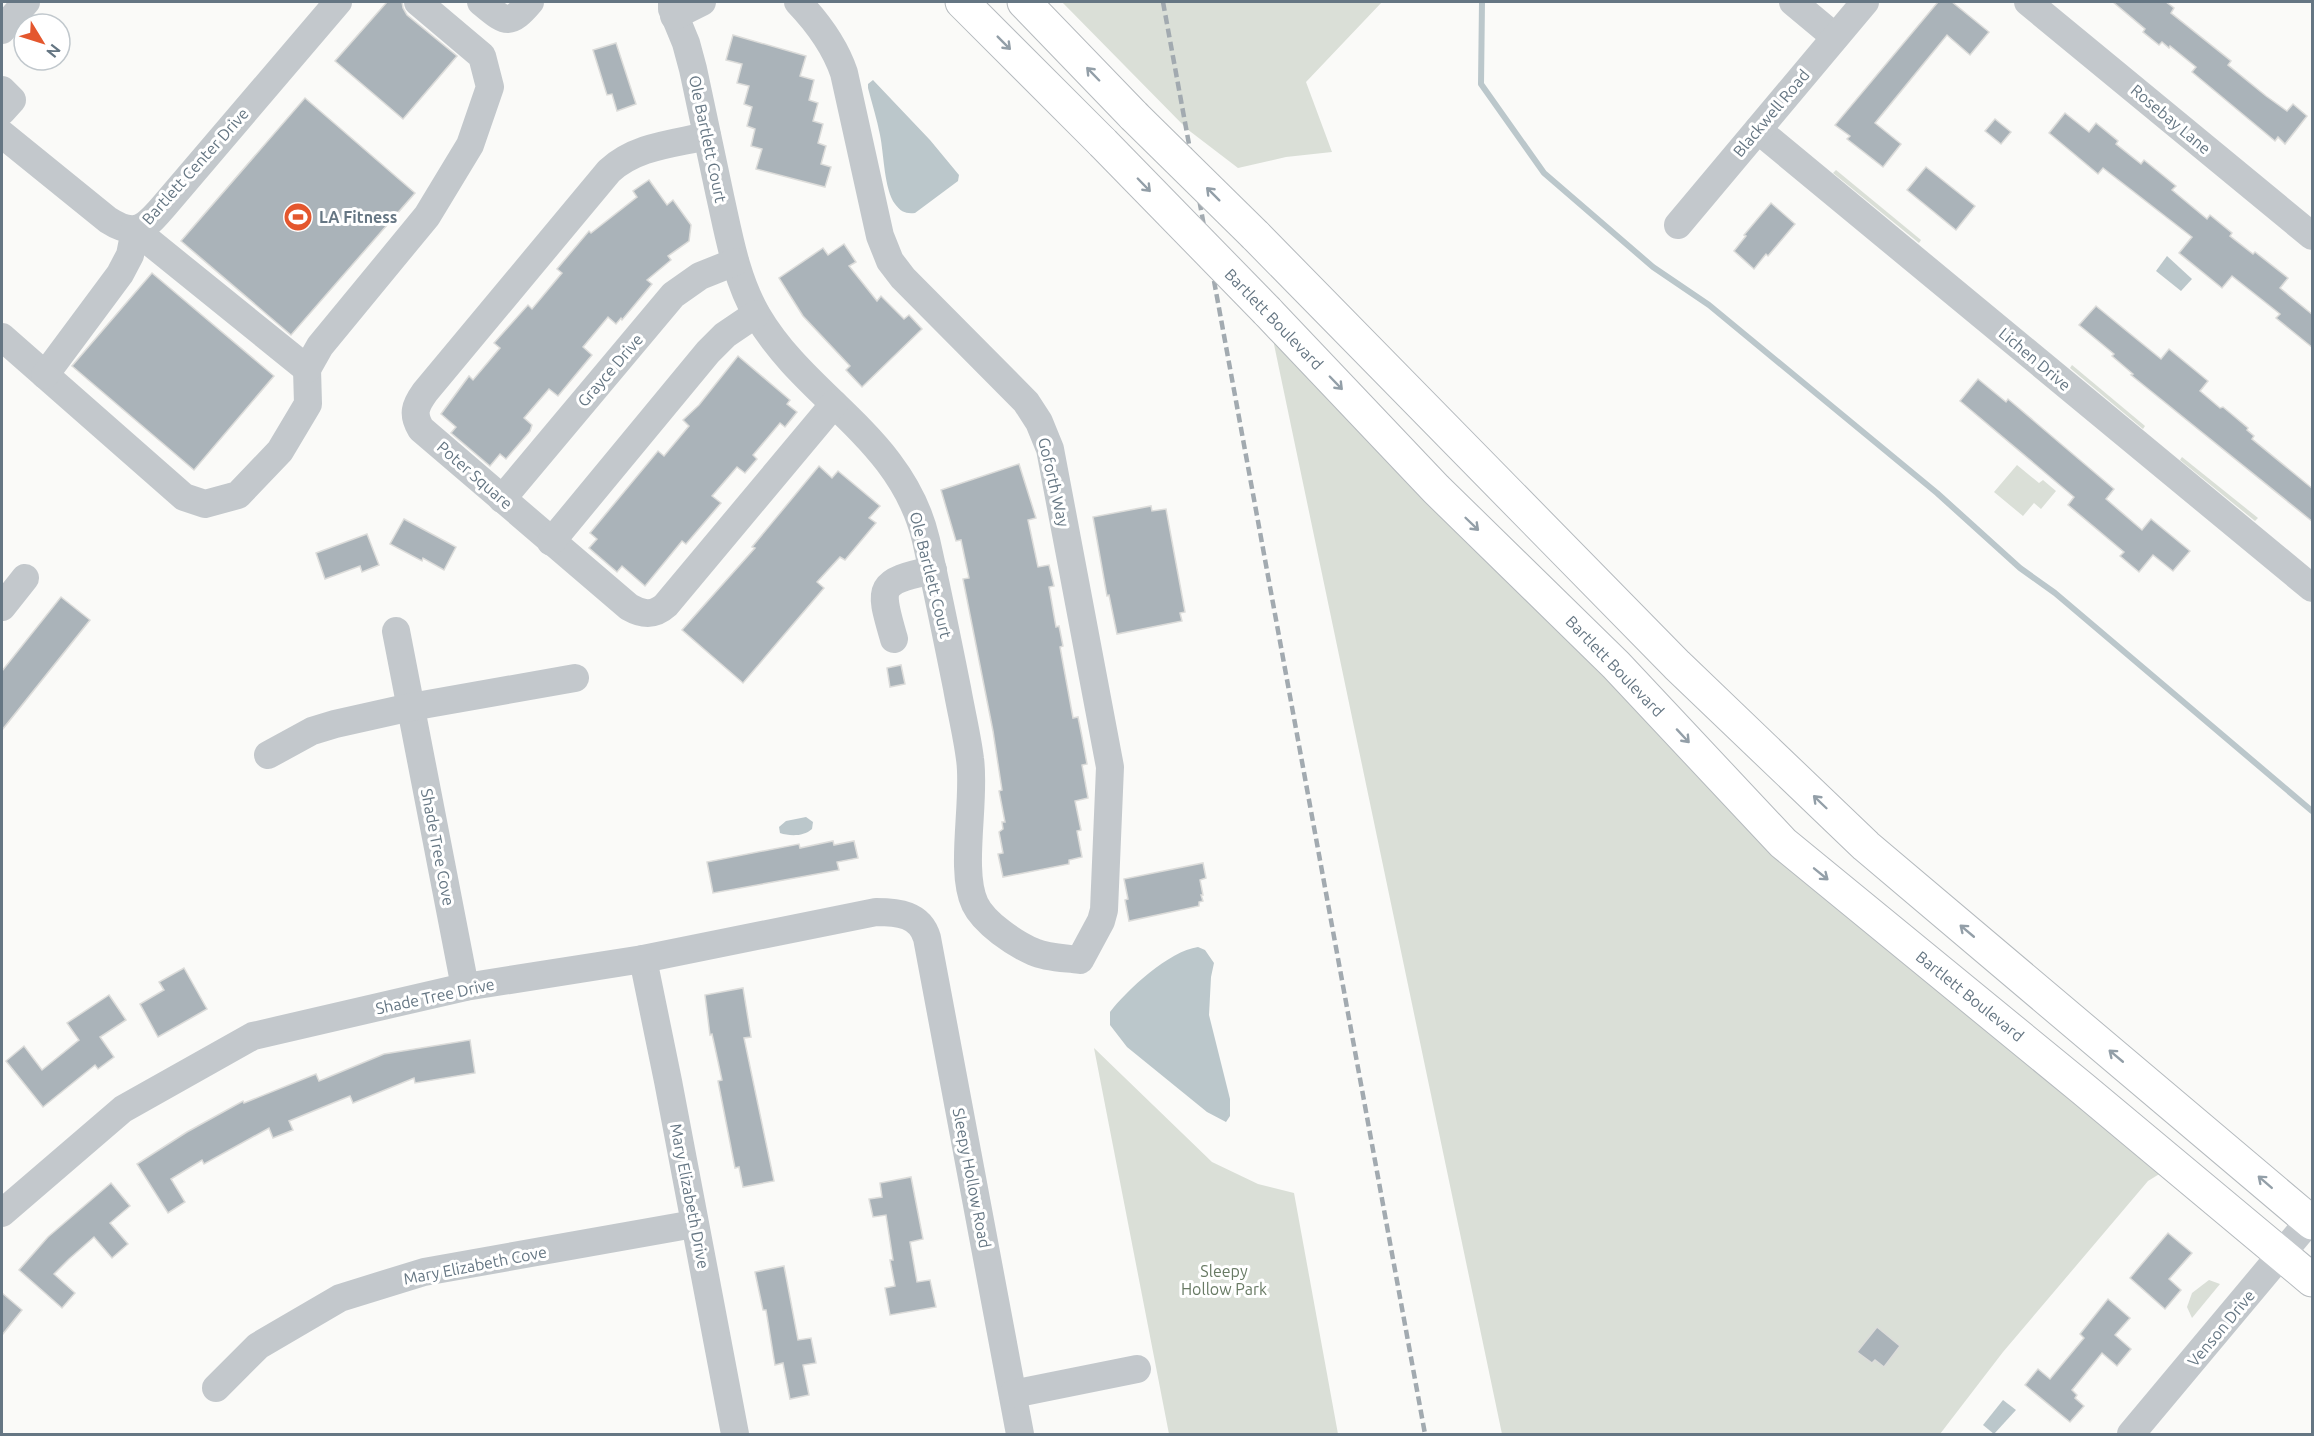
<svg xmlns="http://www.w3.org/2000/svg" width="2314" height="1436" font-family="Ubuntu,sans-serif">
<rect width="100%" height="100%" fill="#fafaf8"/>
<g fill="#dadfd7">
<polygon points="1062,2 1382,2 1306,82 1332,152 1286,157 1238,168 1187,129"/>
<polygon points="1836,170 1921,240 1919,243 1833,173"/>
<polygon points="1267,311 1783,843 2174,1165 2148,1181 2003,1352 1940,1434 1502,1434"/>
<polygon points="2072,365 2145,426 2143,429 2070,368"/>
<polygon points="2182,457 2258,518 2255,521 2180,460"/>
<polygon points="2017,465 2039,483 2043,480 2056,491 2041,509 2034,503 2023,516 1994,492"/>
<polygon points="1094,1048 1212,1162 1258,1184 1294,1193 1338,1434 1169,1434"/>
<polygon points="2209,1280 2220,1284 2192,1318 2187,1307 2192,1293"/>
</g>
<g fill="#bbc7cb">
<path d="M873,80L930,140L959,175L958,181L915,213C906,214 901,212 895,204C884,189 884,154 880,135C877,119 872,104 868,88V84Z"/>
<polygon points="2167,256 2192,279 2181,291 2156,271"/>
<path d="M806,817L813,822L812,829C803,837 789,836 780,833L779,827L786,821Z"/>
<path d="M1198,947L1205,950L1214,963L1211,977L1209,1015L1230,1099V1116L1226,1122L1207,1112L1127,1047L1110,1025V1012C1127,990 1169,951 1198,947Z"/>
<polygon points="2003,1400 2016,1410 1994,1434 1983,1425"/>
</g>
<g fill="none" stroke-linecap="round" stroke-linejoin="round">
<polyline stroke="#bbc7cb" stroke-width="6" points="1482,2 1481,84 1544,173 1653,267 1709,305 1937,493 2020,568 2055,593 2312,811"/>
</g>
<g fill="#aab3b9" stroke="#dcdcda" stroke-width="1.5">
<polygon points="387,2 402,2 403,8 407,15 457,56 403,119 335,61"/>
<polygon points="1938,2 1952,2 1989,32 1970,55 1947,35 1875,123 1901,144 1883,167 1847,139 1850,136 1835,125"/>
<polygon points="2113,2 2166,2 2174,8 2171,13 2231,61 2228,65 2266,96 2287,111 2293,104 2307,116 2285,144 2278,137 2275,141 2192,72 2196,67 2170,46 2169,48 2162,42 2159,45 2143,32 2145,29"/>
<polygon points="733,35 806,56 800,76 814,80 809,100 818,103 813,121 823,124 818,143 826,146 821,164 831,167 825,187 756,169 762,149 751,146 755,129 747,126 752,107 744,104 749,86 737,83 742,64 726,60"/>
<polygon points="616,43 636,104 617,111 612,94 607,95 593,50"/>
<polygon points="305,98 415,193 291,335 181,241"/>
<polygon points="2065,113 2089,132 2096,123 2118,141 2116,144 2141,164 2144,160 2176,186 2172,190 2207,219 2210,215 2232,233 2230,236 2253,254 2255,252 2288,278 2280,288 2313,315 2313,348 2276,318 2280,314 2232,276 2222,288 2179,253 2192,237 2103,168 2098,174 2049,133"/>
<polygon points="1995,119 2011,132 2001,144 1985,131"/>
<polygon points="1926,167 1975,206 1956,230 1907,190"/>
<polygon points="649,180 667,205 673,200 691,225 689,241 668,256 671,260 647,280 652,284 622,320 621,318 616,324 608,317 583,347 592,355 558,396 549,389 524,418 532,425 530,431 506,459 500,454 490,466 451,433 456,427 441,414 469,376 473,380 500,348 494,343 528,305 532,309 562,273 557,269 589,231 591,233 637,197 633,191"/>
<polygon points="1771,203 1795,224 1768,256 1766,254 1754,269 1734,251 1746,236 1744,235"/>
<polygon points="844,244 856,262 849,266 877,301 881,296 904,319 909,315 922,329 862,387 846,370 850,366 803,316 779,278 823,248 828,255"/>
<polygon points="152,273 274,376 194,470 72,366"/>
<polygon points="2096,306 2161,359 2169,349 2208,381 2200,391 2220,408 2223,407 2248,428 2247,430 2254,436 2252,439 2313,489 2313,522 2131,375 2133,374 2112,356 2114,354 2079,325"/>
<polygon points="738,356 790,400 787,404 797,412 785,427 780,423 753,455 757,459 745,473 737,467 712,496 721,503 686,544 682,541 645,586 622,566 617,572 589,548 597,539 590,533 658,451 664,456 689,426 683,420 699,405"/>
<polygon points="1978,379 2006,402 2008,399 2114,489 2106,499 2142,530 2151,519 2190,551 2173,571 2153,555 2139,572 2120,556 2124,552 2068,505 2074,497 1960,401"/>
<polygon points="1019,464 1036,518 1028,520 1038,567 1049,565 1054,586 1049,587 1056,627 1059,626 1063,646 1060,647 1073,718 1078,717 1082,737 1087,764 1082,765 1088,798 1075,801 1081,830 1077,831 1082,857 1069,860 1069,864 1003,877 998,854 1003,853 999,832 1003,829 1002,822 1005,822 999,791 1002,790 993,731 963,579 969,578 961,540 956,541 941,490"/>
<polygon points="819,466 832,478 838,471 880,506 869,518 876,523 845,560 840,557 817,582 824,588 743,683 682,630 755,548 752,547"/>
<polygon points="1151,506 1152,511 1166,509 1185,612 1180,613 1182,621 1117,634 1109,595 1107,596 1093,517"/>
<polygon points="404,519 456,547 444,570 423,558 422,561 390,544"/>
<polygon points="367,534 379,565 362,572 360,566 325,579 316,553"/>
<polygon points="61,597 90,620 2,730 2,671"/>
<polygon points="901,665 905,684 890,687 887,668"/>
<polygon points="833,841 834,845 854,841 858,858 837,862 839,870 713,893 707,862 799,844 800,848"/>
<polygon points="1203,863 1206,878 1200,880 1203,895 1201,895 1203,901 1199,902 1199,906 1129,921 1125,900 1128,899 1124,879"/>
<polygon points="184,968 207,1009 158,1037 140,1004 164,990 159,982"/>
<polygon points="743,988 751,1037 744,1038 774,1181 743,1187 739,1167 735,1168 718,1081 722,1080 714,1043 712,1034 710,1035 705,995"/>
<polygon points="109,995 126,1020 100,1037 114,1057 98,1069 95,1065 43,1107 6,1061 24,1046 42,1070 79,1040 67,1023"/>
<polygon points="470,1040 475,1073 415,1083 414,1078 353,1103 350,1096 289,1121 293,1130 273,1138 269,1128 204,1164 202,1160 171,1179 185,1202 168,1213 137,1164 187,1132 243,1101 244,1103 316,1074 319,1081 384,1054"/>
<polygon points="911,1177 923,1239 910,1242 917,1282 930,1280 936,1307 890,1315 885,1288 895,1286 890,1260 893,1260 886,1215 873,1217 869,1199 882,1197 880,1183"/>
<polygon points="111,1183 130,1206 110,1223 128,1244 112,1258 94,1237 69,1259 54,1274 75,1293 62,1308 19,1270 48,1237"/>
<polygon points="2168,1233 2192,1253 2169,1279 2181,1290 2165,1309 2130,1278"/>
<polygon points="784,1266 798,1340 811,1338 816,1363 803,1365 809,1395 790,1399 783,1363 775,1365 766,1310 763,1310 755,1272"/>
<polygon points="2,1293 22,1310 2,1335"/>
<polygon points="2108,1299 2130,1318 2115,1335 2131,1349 2117,1366 2102,1353 2072,1390 2077,1395 2075,1398 2084,1406 2070,1422 2025,1385 2038,1369 2050,1379 2084,1338 2080,1334"/>
<polygon points="1877,1327 1900,1346 1884,1367 1875,1360 1872,1363 1857,1352"/>
</g>
<g fill="none" stroke-linecap="round" stroke-linejoin="round">
<g stroke="#b5babe" stroke-width="35">
<g id="major">
<polyline points="962,2 1103,143"/>
<polyline points="1024,2 1134,116"/>
<polyline points="1255,235 1677,665 1866,846 2312,1223"/>
<polyline points="1267,311 1436,489 1616,665 1783,843 2082,1088 2312,1280"/>
</g>
</g>
<g stroke="#c3c8cc" stroke-width="28">
<path d="M481,2C505,21 508,28 530,2"/>
<path d="M672,2V9L686,43L693,69C702,112 711,154 720,196C729,236 736,279 757,315C806,399 902,437 926,540C937,589 947,638 957,688C961,711 967,735 970,759C976,799 959,871 975,904C984,923 1015,944 1034,952C1047,958 1066,958 1080,960L1101,921L1104,910L1110,767L1050,449L1039,422L1026,402L903,278L890,261L880,236L844,73C835,46 818,23 798,2"/>
<polyline points="1793,2 1835,37"/>
<polyline points="2028,2 2312,236"/>
<polyline points="674,16 702,2"/>
<polyline points="2,30 26,2"/>
<polyline points="2,90 12,100 2,111"/>
<polyline points="1758,130 2312,588"/>
<path d="M2,134L108,220C136,238 145,228 164,206L338,2"/>
<path d="M707,136C673,144 636,146 609,171L425,392C415,406 412,414 421,429L629,607C643,615 654,616 666,605L834,404"/>
<polyline points="1678,225 1865,2"/>
<polyline points="2,337 184,497 205,504 238,495 280,451 308,404 307,369"/>
<polyline points="45,375 120,274 130,255 135,230 307,369 320,346 427,216 470,145 490,87 482,56 418,2"/>
<polyline points="502,499 673,295 700,276 735,262"/>
<polyline points="551,542 708,352 725,335 756,314"/>
<polyline points="2,607 25,578"/>
<polyline points="396,631 465,987"/>
<path d="M894,639C879,587 876,582 933,570"/>
<polyline points="268,755 312,731 335,724 411,707 575,678"/>
<polyline points="643,959 668,1081 735,1434"/>
<path d="M2,1213L123,1109L253,1036L465,987L643,959L876,912C898,912 920,914 927,938L1020,1434"/>
<polyline points="216,1388 258,1346 340,1298 424,1272 694,1224"/>
<polyline points="1013,1394 1137,1369"/>
<polyline points="2131,1434 2310,1220"/>
</g>
<use href="#major" stroke="#fff" stroke-width="33"/>
<polyline stroke="#a2aab0" stroke-width="4.5" stroke-dasharray="9 4.5" stroke-linecap="butt" points="1163,2 1425,1434"/>
<g stroke="#b5babe" stroke-width="35" stroke-linecap="butt">
<g id="major-bridge">
<polyline points="1134,116 1255,235"/>
<polyline points="1103,143 1267,311"/>
</g>
</g>
<use href="#major-bridge" stroke="#fff" stroke-width="33"/>
</g>
<defs><path id="oneway-shaft" d="M-6 0H5M1.5-3L5.5 0L1.5 3" fill="none" stroke-width="1.6" stroke-linecap="round" stroke-linejoin="round" transform="scale(1.5)"/></defs>
<g stroke="#939fa8">
<use href="#oneway-shaft" transform="translate(1004 43) rotate(45)"/>
<use href="#oneway-shaft" transform="translate(1093 74) rotate(-134)"/>
<use href="#oneway-shaft" transform="translate(1144 185) rotate(46)"/>
<use href="#oneway-shaft" transform="translate(1213 194) rotate(-135)"/>
<use href="#oneway-shaft" transform="translate(1336 383) rotate(46)"/>
<use href="#oneway-shaft" transform="translate(1472 524) rotate(44)"/>
<use href="#oneway-shaft" transform="translate(1683 736) rotate(47)"/>
<use href="#oneway-shaft" transform="translate(1820 802) rotate(-136)"/>
<use href="#oneway-shaft" transform="translate(1821 874) rotate(39)"/>
<use href="#oneway-shaft" transform="translate(1967 931) rotate(-140)"/>
<use href="#oneway-shaft" transform="translate(2116 1056) rotate(-140)"/>
<use href="#oneway-shaft" transform="translate(2265 1182) rotate(-139)"/>
</g>
<defs>
<g id="stadium-disc" transform="scale(1.5)"><circle r="9.5" fill="#e4572e" stroke="#fff"/><path d="M0-5a6.5 5 0 1 0 0 10a6.5 5 0 1 0 0-10ZM-3.5-1.8h7v3.6h-7Z" fill="#fff"/></g>
</defs>
<g fill-rule="evenodd">
<use href="#stadium-disc" x="298" y="217"/>
</g>
<g text-anchor="middle" dominant-baseline="central" stroke-width="6" stroke-linejoin="round" paint-order="stroke">
<g font-size="16" fill="#657683" stroke="#fff">
<text transform="translate(1771 113) rotate(-50)">Blackwell Road</text>
<text transform="translate(2171 119) rotate(40)">Rosebay Lane</text>
<text transform="translate(708 139) rotate(78)">Ole Bartlett Court</text>
<text transform="translate(195 166) rotate(-48)">Bartlett Center Drive</text>
<text transform="translate(1274 319) rotate(46)">Bartlett Boulevard</text>
<text transform="translate(2035 359) rotate(40)">Lichen Drive</text>
<text transform="translate(610 370) rotate(-49)">Grayce Drive</text>
<text transform="translate(475 475) rotate(41)">Poter Square</text>
<text transform="translate(1054 482) rotate(77)">Goforth Way</text>
<text transform="translate(931 575) rotate(76)">Ole Bartlett Court</text>
<text transform="translate(1615 666) rotate(46)">Bartlett Boulevard</text>
<text transform="translate(438 847) rotate(79)">Shade Tree Cove</text>
<text transform="translate(435 996) rotate(-12)">Shade Tree Drive</text>
<text transform="translate(1970 996) rotate(39)">Bartlett Boulevard</text>
<text transform="translate(972 1178) rotate(79)">Sleepy Hollow Road</text>
<text transform="translate(690 1196) rotate(79)">Mary Elizabeth Drive</text>
<text transform="translate(475 1265) rotate(-11)">Mary Elizabeth Cove</text>
<text transform="translate(2221 1328) rotate(-50)">Venson Drive</text>
</g>
<g font-size="16" font-weight="bold" fill="#657683" stroke="#fff" text-anchor="start">
<text x="319" y="217">LA Fitness</text>
</g>
<g font-size="16" fill="#687a64" stroke="#fff">
<text x="1224" y="1271">Sleepy<tspan x="1224" dy="18">Hollow Park</tspan></text>
</g>
</g>
<rect width="2314" height="1436" fill="none" stroke="#657683" stroke-width="6"/>
<g transform="translate(42 42) rotate(128)"><circle r="28" fill="#ffffff" stroke="#c1c8cd" stroke-width="1.5"/>
<path d="M0-4.5L10 22L0 15L-10 22Z" fill="#e4572e"/>
<text y="-9" font-size="16" font-weight="bold" text-anchor="middle" fill="#657683">N</text>
</g>
</svg>
